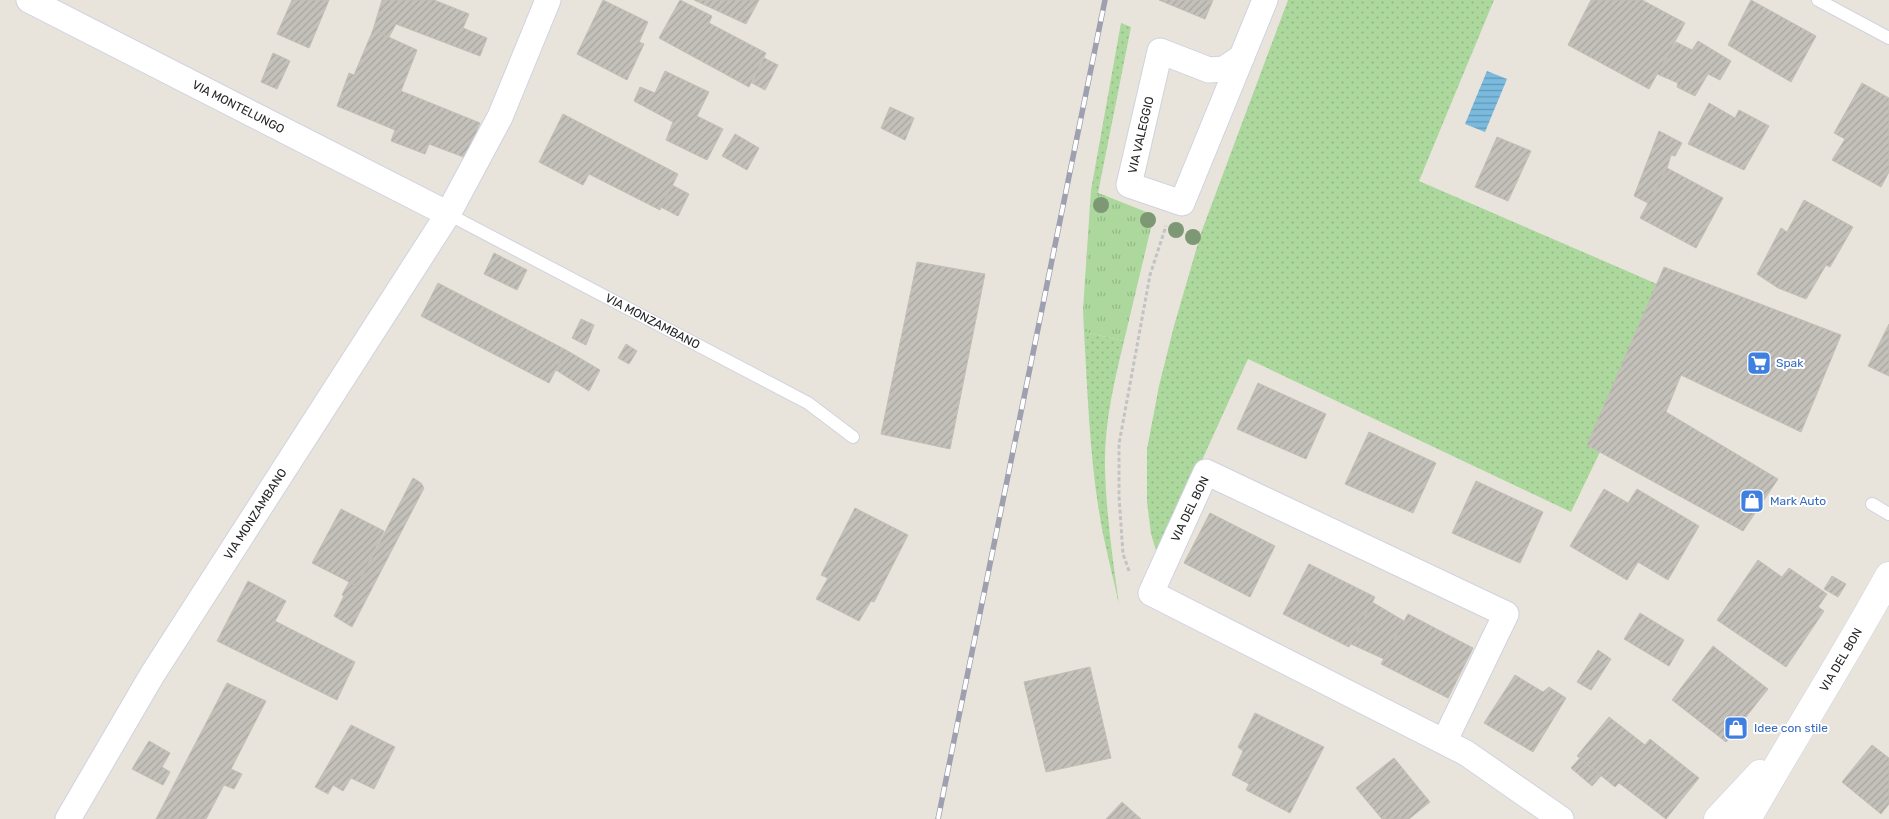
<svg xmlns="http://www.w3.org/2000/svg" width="1889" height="819" font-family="Rubik,sans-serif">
<defs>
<pattern id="grass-dots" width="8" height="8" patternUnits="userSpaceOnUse" patternTransform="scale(1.25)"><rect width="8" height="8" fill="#acd89d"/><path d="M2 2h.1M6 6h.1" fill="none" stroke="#94b987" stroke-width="1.8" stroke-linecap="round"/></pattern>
<pattern id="park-tufts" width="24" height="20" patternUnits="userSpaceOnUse" patternTransform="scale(1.25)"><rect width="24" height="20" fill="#acd89d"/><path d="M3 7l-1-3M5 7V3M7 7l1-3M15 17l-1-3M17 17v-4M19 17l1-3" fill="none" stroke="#94b987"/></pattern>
<pattern id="water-rules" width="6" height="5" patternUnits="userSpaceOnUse" patternTransform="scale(1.25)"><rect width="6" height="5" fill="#7abade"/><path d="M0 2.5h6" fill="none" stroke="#6497b4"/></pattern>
<pattern id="building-hatch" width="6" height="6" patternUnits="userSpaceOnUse" patternTransform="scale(1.25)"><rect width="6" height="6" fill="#c4c0ba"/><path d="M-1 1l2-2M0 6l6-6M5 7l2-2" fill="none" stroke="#a8a5a0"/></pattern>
</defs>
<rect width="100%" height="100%" fill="#e8e4db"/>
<g fill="url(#grass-dots)">
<polygon points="1288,0 1494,0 1419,181 1657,284 1588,445 1600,452 1571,512 1248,359 1158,557 1151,534 1147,502 1147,449 1159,386 1174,326 1201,233"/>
<polygon points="1121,23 1131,27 1098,193 1091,190"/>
<path d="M1084,332L1124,341C1114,382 1104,425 1105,468C1106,514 1113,560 1119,605C1114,581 1108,558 1103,534C1090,468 1088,399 1084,332Z"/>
</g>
<polygon fill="url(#park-tufts)" points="1091,190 1154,215 1124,341 1084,332 1083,310"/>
<polygon fill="url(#water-rules)" points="1487,71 1507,79 1485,132 1465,124"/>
<g fill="url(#building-hatch)" stroke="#c3bfb5">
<polygon points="292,0 329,0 309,48 277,34"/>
<polygon points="382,0 434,0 469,14 463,28 487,38 480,56 396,24 389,37 373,30"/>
<polygon points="603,0 648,22 639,42 644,44 627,80 577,54"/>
<polygon points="680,0 712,16 709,23 766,53 749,87 659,38"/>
<polygon points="694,0 759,0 746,24"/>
<polygon points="1159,0 1213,0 1205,19"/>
<polygon points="1591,0 1642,0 1685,23 1649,89 1568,45"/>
<polygon points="1751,0 1816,36 1791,82 1728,45"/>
<polygon points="373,30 417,50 401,91 480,123 466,158 429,144 425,154 391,141 395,130 337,106 349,73 354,75"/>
<polygon points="1698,41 1731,61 1720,80 1708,74 1695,96 1677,87 1678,83 1657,74 1676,42 1692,50"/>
<polygon points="273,53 290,61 277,89 261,82"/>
<polygon points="764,58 778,65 765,90 752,83"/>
<polygon points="665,71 709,92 697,116 723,129 707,160 666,140 673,122 634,101 640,87 655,93"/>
<polygon points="1862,83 1889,98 1889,172 1881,187 1832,160 1845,139 1834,133"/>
<polygon points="1709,103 1735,118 1739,110 1769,126 1744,170 1688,144"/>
<polygon points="890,107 914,118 905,140 881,128"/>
<polygon points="563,114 678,174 660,210 589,174 583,185 539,162"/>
<polygon points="1659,131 1682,143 1675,156 1671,155 1667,168 1648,203 1634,196"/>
<polygon points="735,134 759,148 747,170 722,156"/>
<polygon points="1497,137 1531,151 1508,201 1475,187"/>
<polygon points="1667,168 1723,198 1696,248 1640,218"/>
<polygon points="672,185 689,194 678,216 661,207"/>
<polygon points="1804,200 1853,227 1830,267 1826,265 1806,299 1778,288 1757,274 1781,228 1787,232"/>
<polygon points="494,253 527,270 517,290 484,274"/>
<polygon points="917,262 985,274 950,449 881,434"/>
<polygon points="1664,267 1841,335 1801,432 1681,375 1666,412 1778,479 1743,531 1587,445"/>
<polygon points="438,283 566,350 549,383 421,316"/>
<polygon points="581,319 594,325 586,345 572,338"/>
<polygon points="1889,324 1889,376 1868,366"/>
<polygon points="626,344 637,351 629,364 618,358"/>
<polygon points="566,350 600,370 589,391 556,370"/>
<polygon points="1258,383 1326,414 1306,459 1237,429"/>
<polygon points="1369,432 1436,463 1413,513 1345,484"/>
<polygon points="413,478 421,483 424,488 352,627 334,616 344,596 342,595 349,582 357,586"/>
<polygon points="1476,481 1543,512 1520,563 1452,533"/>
<polygon points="1604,489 1628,503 1637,489 1699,526 1668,580 1638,562 1627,580 1570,546"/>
<polygon points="855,508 908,535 874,602 871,601 859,621 816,599 828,578 821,575"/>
<polygon points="341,509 384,531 357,586 312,563"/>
<polygon points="1210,513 1275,546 1250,597 1184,563"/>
<polygon points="1758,560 1782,577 1789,568 1827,594 1818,607 1824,611 1786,667 1717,620"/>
<polygon points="1309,564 1375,597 1349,647 1283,614"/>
<polygon points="1832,576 1846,584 1838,597 1824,589"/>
<polygon points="248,581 286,601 275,621 355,662 337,700 217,641"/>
<polygon points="1372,602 1404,621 1384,659 1351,644"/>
<polygon points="1640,613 1684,640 1669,666 1624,639"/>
<polygon points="1408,614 1473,648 1448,698 1381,664"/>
<polygon points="1713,646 1768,689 1726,742 1672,700"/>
<polygon points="1598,650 1611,659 1591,690 1577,682"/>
<polygon points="1090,667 1111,758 1046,772 1024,682"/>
<polygon points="1515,675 1543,692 1549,687 1566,698 1533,752 1484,723"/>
<polygon points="227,683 266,701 231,769 242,774 234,789 224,785 206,819 156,819"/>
<polygon points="1255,713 1324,747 1290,813 1246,790 1249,784 1232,775 1243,751 1238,747"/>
<polygon points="1609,717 1645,745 1650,739 1699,778 1666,819 1619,783 1615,787 1577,756"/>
<polygon points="351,725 395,747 374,789 351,778 343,791 333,785 328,794 315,787"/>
<polygon points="149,741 170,753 162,767 170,772 163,785 132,769"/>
<polygon points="1872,745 1889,758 1889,804 1881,814 1842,782"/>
<polygon points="1394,758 1430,802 1409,819 1382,819 1356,788"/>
<polygon points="1580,758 1601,776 1592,786 1571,768"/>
<polygon points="1122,802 1141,819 1106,819"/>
</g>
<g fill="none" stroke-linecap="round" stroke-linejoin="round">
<g stroke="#d0d2df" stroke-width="14">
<g id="service">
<polyline points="1818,0 1889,38"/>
<path id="s1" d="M448,214L808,403L853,437"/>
<polyline points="1872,504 1889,514"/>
</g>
</g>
<g stroke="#d0d2df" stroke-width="27">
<g id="minor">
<path id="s2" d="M29,0L448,214"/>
<polyline points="1242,57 1224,69 1209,70 1160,51 1129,185 1182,203 1265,0"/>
<polyline points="1444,742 1506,614 1206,472 1151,593 1466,753 1561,819"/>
<path id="s3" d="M68,819L152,675L448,214L500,117L548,0"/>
</g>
</g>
<g stroke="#d0d2df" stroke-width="29">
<g id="tertiary">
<polyline points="1718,819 1760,774"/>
<path id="s4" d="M1747,819C1793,738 1844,658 1889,576"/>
</g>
</g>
<polyline stroke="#c3c3c3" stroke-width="3" stroke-dasharray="4 2.5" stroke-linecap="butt" points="1129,571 1123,554 1119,496 1119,444 1150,275 1166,226"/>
<use href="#service" stroke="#fff" stroke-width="12"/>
<use href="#minor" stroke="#fff" stroke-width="25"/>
<use href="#tertiary" stroke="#fff" stroke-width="28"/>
<g stroke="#9e9faf" stroke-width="5.5">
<polyline id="rail" points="938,819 1105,0"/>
</g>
<use href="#rail" stroke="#fff" stroke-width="4" stroke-dasharray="11" stroke-linecap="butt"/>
</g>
<g fill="#7e9875">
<circle cx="1101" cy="205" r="8"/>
<circle cx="1148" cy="220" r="8"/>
<circle cx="1176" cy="230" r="8"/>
<circle cx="1193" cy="237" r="8"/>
</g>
<defs>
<g id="supermarket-square" transform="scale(1.25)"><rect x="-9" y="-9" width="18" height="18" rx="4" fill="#3f7fe0" stroke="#fff"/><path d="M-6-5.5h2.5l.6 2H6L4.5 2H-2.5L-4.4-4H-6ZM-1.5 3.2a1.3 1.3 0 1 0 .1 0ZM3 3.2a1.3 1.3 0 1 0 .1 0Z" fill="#fff"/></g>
<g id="shop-square" transform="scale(1.25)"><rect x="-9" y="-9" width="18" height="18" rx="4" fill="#3f7fe0" stroke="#fff"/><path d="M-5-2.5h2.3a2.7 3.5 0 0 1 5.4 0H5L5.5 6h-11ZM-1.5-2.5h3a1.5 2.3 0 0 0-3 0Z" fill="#fff"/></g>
</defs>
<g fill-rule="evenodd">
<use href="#supermarket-square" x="1759" y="363"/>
<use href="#shop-square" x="1752" y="501"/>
<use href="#shop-square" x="1736" y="728"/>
</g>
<g text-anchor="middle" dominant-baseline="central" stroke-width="4" stroke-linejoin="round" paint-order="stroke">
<g font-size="12" fill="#272727" stroke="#fff">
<text stroke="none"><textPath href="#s2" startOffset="235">VIA MONTELUNGO</textPath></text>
<text transform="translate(1141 135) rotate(-77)">VIA VALEGGIO</text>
<text stroke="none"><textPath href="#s1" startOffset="231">VIA MONZAMBANO</textPath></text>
<text transform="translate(1190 509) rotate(-64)">VIA DEL BON</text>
<text stroke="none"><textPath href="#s3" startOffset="358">VIA MONZAMBANO</textPath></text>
<text stroke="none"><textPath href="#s4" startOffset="185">VIA DEL BON</textPath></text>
</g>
<g font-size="12" fill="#366cbe" stroke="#fff" text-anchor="start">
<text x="1776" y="363">Spak</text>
<text x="1770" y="501">Mark Auto</text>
<text x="1754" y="728">Idee con stile</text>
</g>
</g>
</svg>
